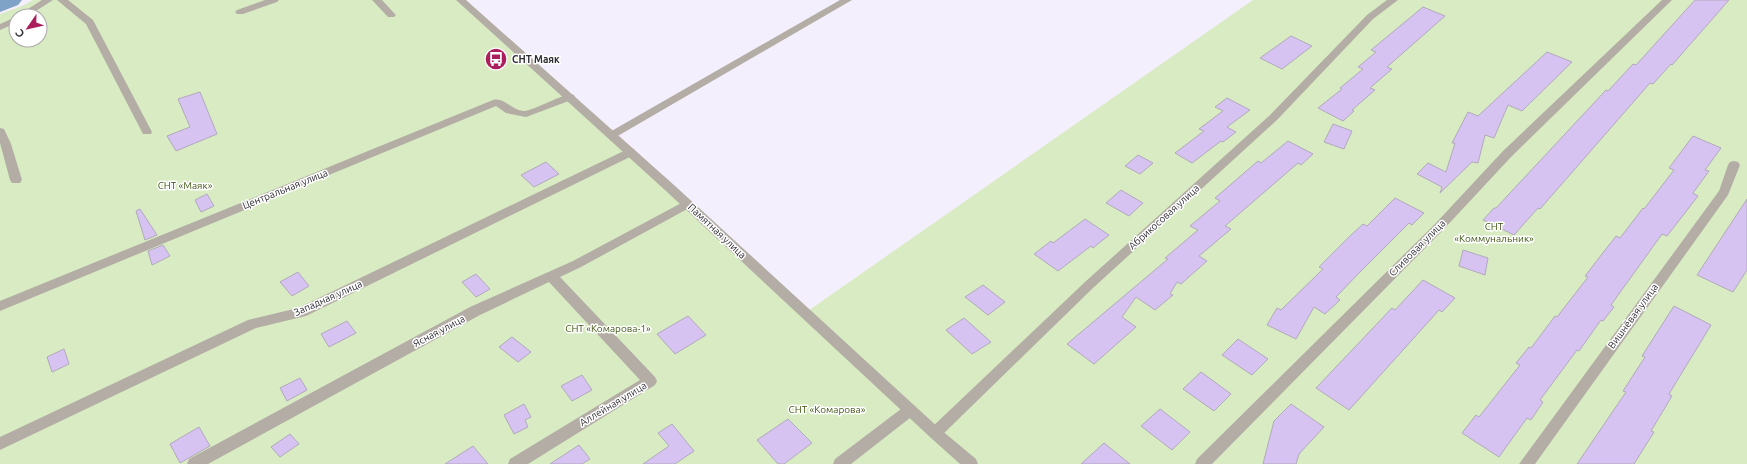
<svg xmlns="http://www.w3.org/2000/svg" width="1747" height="464" font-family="Ubuntu,sans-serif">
<rect width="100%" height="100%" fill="#f4effc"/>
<path fill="#d8ebc2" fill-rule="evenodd" d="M33,0H461L805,313L1253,0H1747V464H0V14L22,6ZM16,16H40V40H16Z"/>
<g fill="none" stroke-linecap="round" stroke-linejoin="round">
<polygon fill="#7ea3c7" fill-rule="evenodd" points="0,0 22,0 18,5 0,12"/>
</g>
<g fill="#d7c3f2" stroke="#b1a9bc">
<polygon points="1695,0 1729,0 1672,65 1671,64 1653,84 1650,83 1540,209 1538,208 1514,235 1483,220 1494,208 1496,208 1606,90 1608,91 1633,64 1636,65"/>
<polygon points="1423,7 1445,16 1387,67 1392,69 1370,88 1375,90 1352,110 1354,111 1343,121 1318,108 1342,89 1340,88 1363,69 1358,67 1376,52 1371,50"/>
<polygon points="1291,36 1312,46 1282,69 1260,58"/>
<polygon points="1547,52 1572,62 1522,111 1508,105 1494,138 1485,135 1478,163 1472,162 1440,193 1442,187 1417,174 1428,163 1446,172 1455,143 1452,143 1468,112 1478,116"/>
<polygon points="200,92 217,134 176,151 167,136 190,127 178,99"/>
<polygon points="1227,98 1250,110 1227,127 1236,132 1223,142 1221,141 1192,163 1175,153 1204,131 1199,129 1223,111 1215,107"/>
<polygon points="1333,124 1352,131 1344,149 1324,142"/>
<polygon points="1693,136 1721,148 1705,170 1709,171 1693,193 1698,196 1667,236 1662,234 1611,305 1614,307 1603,321 1601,320 1579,351 1577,350 1540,400 1543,402 1531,420 1527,418 1499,457 1462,433 1476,415 1479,417 1520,365 1516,363 1529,347 1531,348 1555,316 1557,317 1588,277 1585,276 1616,236 1620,238 1643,208 1644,209 1674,170 1669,168"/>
<polygon points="1288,141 1313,154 1301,165 1298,163 1225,226 1231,229 1199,256 1207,261 1181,284 1177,282 1170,294 1173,295 1155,310 1136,297 1122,317 1136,327 1094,364 1067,344 1168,259 1165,258 1198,230 1190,226 1220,201 1215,198 1258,161 1261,163"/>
<polygon points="1138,155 1153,163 1140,174 1125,166"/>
<polygon points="546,162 559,174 534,187 521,175"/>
<polygon points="1121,190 1143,203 1129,216 1106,203"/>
<polygon points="207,194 214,206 201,212 195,200"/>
<polygon points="1395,198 1424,213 1412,225 1409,223 1362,270 1336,297 1340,300 1325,314 1314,307 1296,339 1267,325 1277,308 1281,310 1323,269 1319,267 1350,236 1363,224 1367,226"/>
<polygon points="1747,199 1747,270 1733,292 1697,275"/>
<polygon points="140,209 157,235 145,240 136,211"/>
<polygon points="1085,219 1109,235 1093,248 1091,246 1058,271 1034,254 1051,241 1053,243"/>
<polygon points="163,245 170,256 152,265 148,251"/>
<polygon points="1463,250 1488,258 1485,275 1459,266"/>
<polygon points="298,272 309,286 292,296 280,282"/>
<polygon points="476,274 490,289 476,297 462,282"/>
<polygon points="1423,280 1455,298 1442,312 1439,310 1349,410 1316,388 1392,308 1395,310"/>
<polygon points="983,285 1005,302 988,315 965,297"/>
<polygon points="1674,306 1711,325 1669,394 1672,396 1651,431 1654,432 1634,464 1577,464 1626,392 1623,391 1645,357 1642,356"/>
<polygon points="688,316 706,335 675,354 657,334"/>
<polygon points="964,318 991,342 972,354 946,330"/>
<polygon points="347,321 356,333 329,347 321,334"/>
<polygon points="512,337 531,352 518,362 499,347"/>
<polygon points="1238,339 1268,359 1252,375 1222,355"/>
<polygon points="64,349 69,364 52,372 47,357"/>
<polygon points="1201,372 1231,394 1214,411 1183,389"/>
<polygon points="582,375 592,390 572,401 561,386"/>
<polygon points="300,378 307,390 287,401 280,388"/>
<polygon points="524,404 531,417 525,420 528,427 514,434 504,415"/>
<polygon points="1291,404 1324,427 1299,454 1296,464 1263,464 1274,421"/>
<polygon points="1160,409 1190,432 1172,450 1141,426"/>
<polygon points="788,419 812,443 784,464 778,464 757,440"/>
<polygon points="672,424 694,451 675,464 643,464 669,446 658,433"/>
<polygon points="199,427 210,446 180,463 170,444"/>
<polygon points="290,434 299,444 280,457 271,447"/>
<polygon points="1104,443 1130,464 1081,464"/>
<polygon points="579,445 590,459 582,464 550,464"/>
<polygon points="473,446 488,464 445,464"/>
</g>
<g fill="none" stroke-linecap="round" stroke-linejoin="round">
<g fill="#b3ada5" fill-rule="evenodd">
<polygon points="42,0 53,0 28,16 17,16"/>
<polygon points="57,0 68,0 93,20 152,132 151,134 143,134 142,132 86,24"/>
<polygon points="265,0 279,0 277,2 243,14 237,14 235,12 237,10"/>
<polygon points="372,0 382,0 394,13 396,15 394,17 388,17"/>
<polygon points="840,0 852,0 616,137 612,138 607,135 608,133"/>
<polygon points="1387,0 1398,0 1373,19 1277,120 1093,288 940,437 935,439 930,437 928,433 930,429 1085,282 1269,116 1367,15"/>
<polygon points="1662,0 1672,0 1511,157 1443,230 1212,464 1195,464 1197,459 1435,224 1503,151"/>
<polygon points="16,17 16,23 0,30 0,24"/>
<path d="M570,94L574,95L575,97L574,99L526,117L506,113L496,106L0,311V301L493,100C505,97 513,112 525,111C536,109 557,97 570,94Z"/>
<polygon points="0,128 4,129 11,144 22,180 20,183 12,183 10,180 0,143"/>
<polygon points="630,148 634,149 636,152 634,155 306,316 256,328 0,450 0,437 248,320 298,308"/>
<polygon points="1734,161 1738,162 1740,165 1728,195 1535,464 1519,464 1719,191 1728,165 1730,162"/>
<polygon points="687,200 691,201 693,204 691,207 581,267 560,277 655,377 657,381 655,385 528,464 508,464 510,459 640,380 549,282 480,315 208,464 187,464 189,459 470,307 573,261"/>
<polygon points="910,404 915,406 917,410 915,414 851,464 833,464 835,459 905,406"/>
</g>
<polygon fill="#b3ada5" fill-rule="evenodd" points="456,0 466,0 674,185 940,429 976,459 978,464 960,464 930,437 666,191"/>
</g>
<defs>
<g id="bus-disc" transform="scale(1.15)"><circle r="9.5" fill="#ab1e5c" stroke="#fff"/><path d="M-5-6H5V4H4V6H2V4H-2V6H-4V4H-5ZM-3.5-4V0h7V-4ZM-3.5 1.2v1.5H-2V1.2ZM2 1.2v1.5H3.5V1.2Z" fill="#fff"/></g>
</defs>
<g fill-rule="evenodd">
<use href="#bus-disc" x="496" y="59"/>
</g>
<g text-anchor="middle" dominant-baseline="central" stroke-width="3" stroke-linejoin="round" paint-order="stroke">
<g font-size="10" font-weight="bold" fill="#312d35" stroke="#fff" text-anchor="start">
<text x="512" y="59">СНТ Маяк</text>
</g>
<g font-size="10" fill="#3c5411" stroke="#fff">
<text x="185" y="185">СНТ «Маяк»</text>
<text x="1494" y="226">СНТ<tspan x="1494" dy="12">«Коммунальник»</tspan></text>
<text x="608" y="328">СНТ «Комарова-1»</text>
<text x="827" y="409">СНТ «Комарова»</text>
</g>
<g font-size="10" fill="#312d35" stroke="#fff">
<text transform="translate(285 189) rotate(-22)">Центральная улица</text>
<text transform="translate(1164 217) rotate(-42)">Абрикосовая улица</text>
<text transform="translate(717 231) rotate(43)">Памятная улица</text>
<text transform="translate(1417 248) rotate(-45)">Сливовая улица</text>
<text transform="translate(328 298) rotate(-24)">Западная улица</text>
<text transform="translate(1633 316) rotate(-54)">Вишнёвая улица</text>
<text transform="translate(439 331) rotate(-28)">Ясная улица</text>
<text transform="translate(613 404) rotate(-31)">Аллейная улица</text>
</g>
</g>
<g transform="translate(28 28) rotate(236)"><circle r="19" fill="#ffffff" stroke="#adabae"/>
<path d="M0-3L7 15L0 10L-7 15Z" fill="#ab1e5c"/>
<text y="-6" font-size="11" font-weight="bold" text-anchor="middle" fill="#312d35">С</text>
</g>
</svg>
